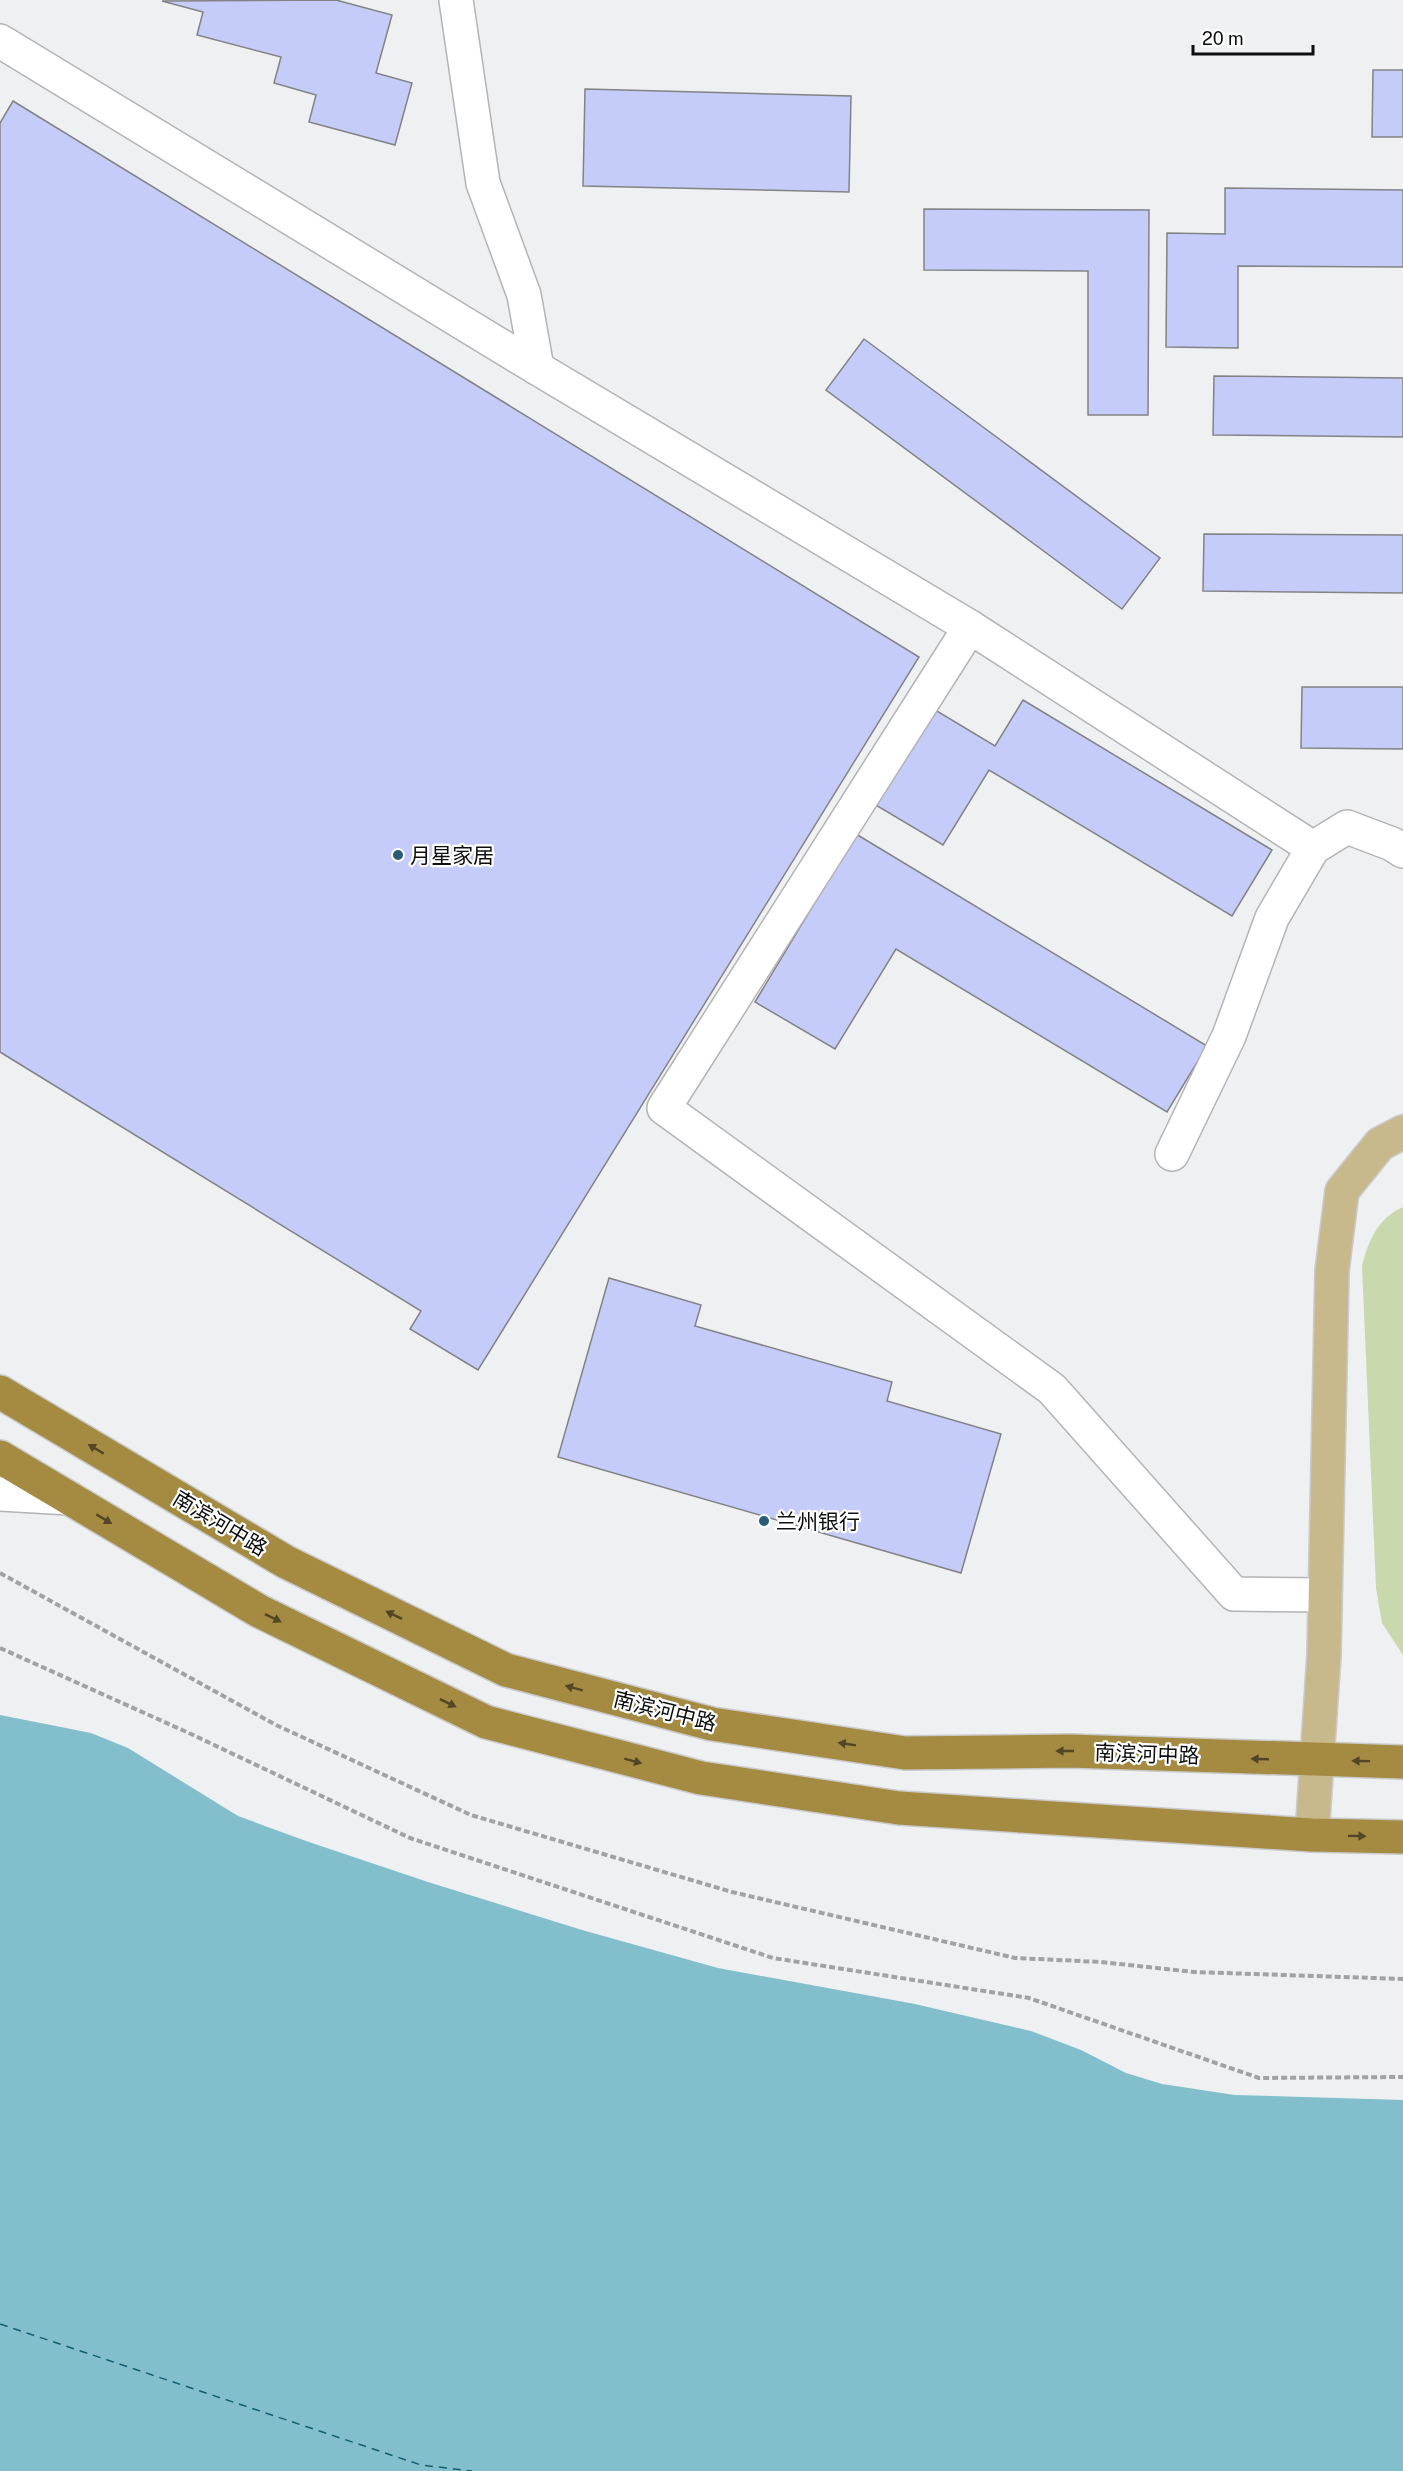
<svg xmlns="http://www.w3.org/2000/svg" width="1403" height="2471" font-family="'Public Sans','Noto Sans SC',sans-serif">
<rect width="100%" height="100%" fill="#eff0f1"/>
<path fill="#c9d8ad" d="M1403,1207V1655L1382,1623L1376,1588L1362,1266C1368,1241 1378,1218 1403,1207Z"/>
<polygon fill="#83becd" points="0,1715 91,1733 128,1748 238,1816 306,1841 428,1882 582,1930 718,1968 915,2004 1031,2031 1081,2050 1126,2073 1162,2084 1235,2095 1403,2100 1403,2471 0,2471"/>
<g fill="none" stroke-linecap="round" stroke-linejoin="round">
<polyline stroke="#106071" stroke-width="1.5" stroke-dasharray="8 6" stroke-linecap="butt" points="0,2324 421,2465 472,2471"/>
</g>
<g fill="#c5ccfa" stroke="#828384" stroke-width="1.5">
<polygon points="336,0 392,15 376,73 412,83 395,145 309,122 316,95 274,83 281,57 197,35 203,12 162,1"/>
<polygon points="1373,70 1403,70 1403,137 1372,137"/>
<polygon points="585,89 851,96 849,192 583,186"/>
<polygon points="13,101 919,657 478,1370 410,1329 421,1311 0,1052 0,123"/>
<polygon points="1225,188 1403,190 1403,267 1238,266 1238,348 1166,347 1167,233 1225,234"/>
<polygon points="924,209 1149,210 1148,415 1088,415 1088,271 924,270"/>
<polygon points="864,339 1160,558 1122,609 826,390"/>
<polygon points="1214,376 1403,378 1403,437 1213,435"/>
<polygon points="1204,534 1403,535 1403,593 1203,591"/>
<polygon points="1302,687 1403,687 1403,749 1301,748"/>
<polygon points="1023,700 1272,850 1232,916 989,770 943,845 874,804 932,708 995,746"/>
<polygon points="856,834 1207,1046 1167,1112 896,949 835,1049 755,1002"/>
<polygon points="609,1278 701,1305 695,1326 892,1382 887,1401 1001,1434 961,1573 558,1457"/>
</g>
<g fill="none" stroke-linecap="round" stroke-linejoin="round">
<g stroke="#b4b4b6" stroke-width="36">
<g id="minor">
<polyline points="456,0 483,183 524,295 537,368"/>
<polyline points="0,41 537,368 970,627"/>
<polyline points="1313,848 970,627 664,1108 1052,1389 1234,1594 1325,1595"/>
<polyline points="1172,1154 1229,1036 1272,918 1313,848 1347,827 1392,844 1403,851"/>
<polyline points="0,1494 69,1498"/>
</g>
</g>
<g stroke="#cacaca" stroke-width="36">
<polyline id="major" points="1312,1835 1324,1655 1332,1271 1342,1191 1380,1144 1403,1132"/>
</g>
<g stroke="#cacaca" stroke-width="36">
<g id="highway">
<polyline points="0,1392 286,1562 506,1670 712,1724 905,1753 1070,1751 1403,1762"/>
<polyline points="0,1457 259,1611 486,1722 701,1778 899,1808 1312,1835 1403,1837"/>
</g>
</g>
<g stroke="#a1a2a3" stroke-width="4" stroke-dasharray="6 3" stroke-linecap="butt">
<polyline points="0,1573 276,1725 471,1815 732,1892 1015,1958 1101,1962 1194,1972 1403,1979"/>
<polyline points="0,1648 191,1734 410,1838 773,1958 1029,1998 1259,2078 1403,2077"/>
</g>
<use href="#minor" stroke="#fff" stroke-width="33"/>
<use href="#major" stroke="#c8b98d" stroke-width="33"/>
<use href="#highway" stroke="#a48b41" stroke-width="33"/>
</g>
<defs><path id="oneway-solid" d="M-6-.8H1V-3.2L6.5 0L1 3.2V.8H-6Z" transform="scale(1.5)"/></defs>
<g fill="#514625">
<use href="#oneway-solid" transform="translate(96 1449) rotate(-149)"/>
<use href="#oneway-solid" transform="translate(104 1519) rotate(31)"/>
<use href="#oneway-solid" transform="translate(394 1615) rotate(-154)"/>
<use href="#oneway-solid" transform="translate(273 1618) rotate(26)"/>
<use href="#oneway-solid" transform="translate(574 1688) rotate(-165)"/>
<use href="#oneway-solid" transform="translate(448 1703) rotate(26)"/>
<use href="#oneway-solid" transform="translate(847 1744) rotate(-171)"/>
<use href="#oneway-solid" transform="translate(1065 1751) rotate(-180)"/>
<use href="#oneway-solid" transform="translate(1260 1759) rotate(-178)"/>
<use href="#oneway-solid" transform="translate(633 1761) rotate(15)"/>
<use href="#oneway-solid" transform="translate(1361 1761) rotate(-179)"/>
<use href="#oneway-solid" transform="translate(1357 1836) rotate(1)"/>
</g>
<g fill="#275c78" stroke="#fff" stroke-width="2">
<circle cx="398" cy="855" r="6"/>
<circle cx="764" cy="1521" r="6"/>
</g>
<g text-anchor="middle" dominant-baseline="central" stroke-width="4.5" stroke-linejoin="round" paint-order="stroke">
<g font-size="21" fill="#0d0e0e" stroke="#fff" text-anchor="start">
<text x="410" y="855">月星家居</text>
<text x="776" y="1521">兰州银行</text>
</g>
<g font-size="21" fill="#0d0e0e" stroke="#fff">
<text transform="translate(220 1523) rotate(31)">南滨河中路</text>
<text transform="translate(665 1711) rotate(14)">南滨河中路</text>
<text transform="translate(1147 1754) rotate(2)">南滨河中路</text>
</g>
</g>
<path d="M1193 45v9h120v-9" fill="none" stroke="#0d0e0e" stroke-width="3"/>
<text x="1202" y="45" font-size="18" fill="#0d0e0e" stroke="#ffffff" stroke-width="4.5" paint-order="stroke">20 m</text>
</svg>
